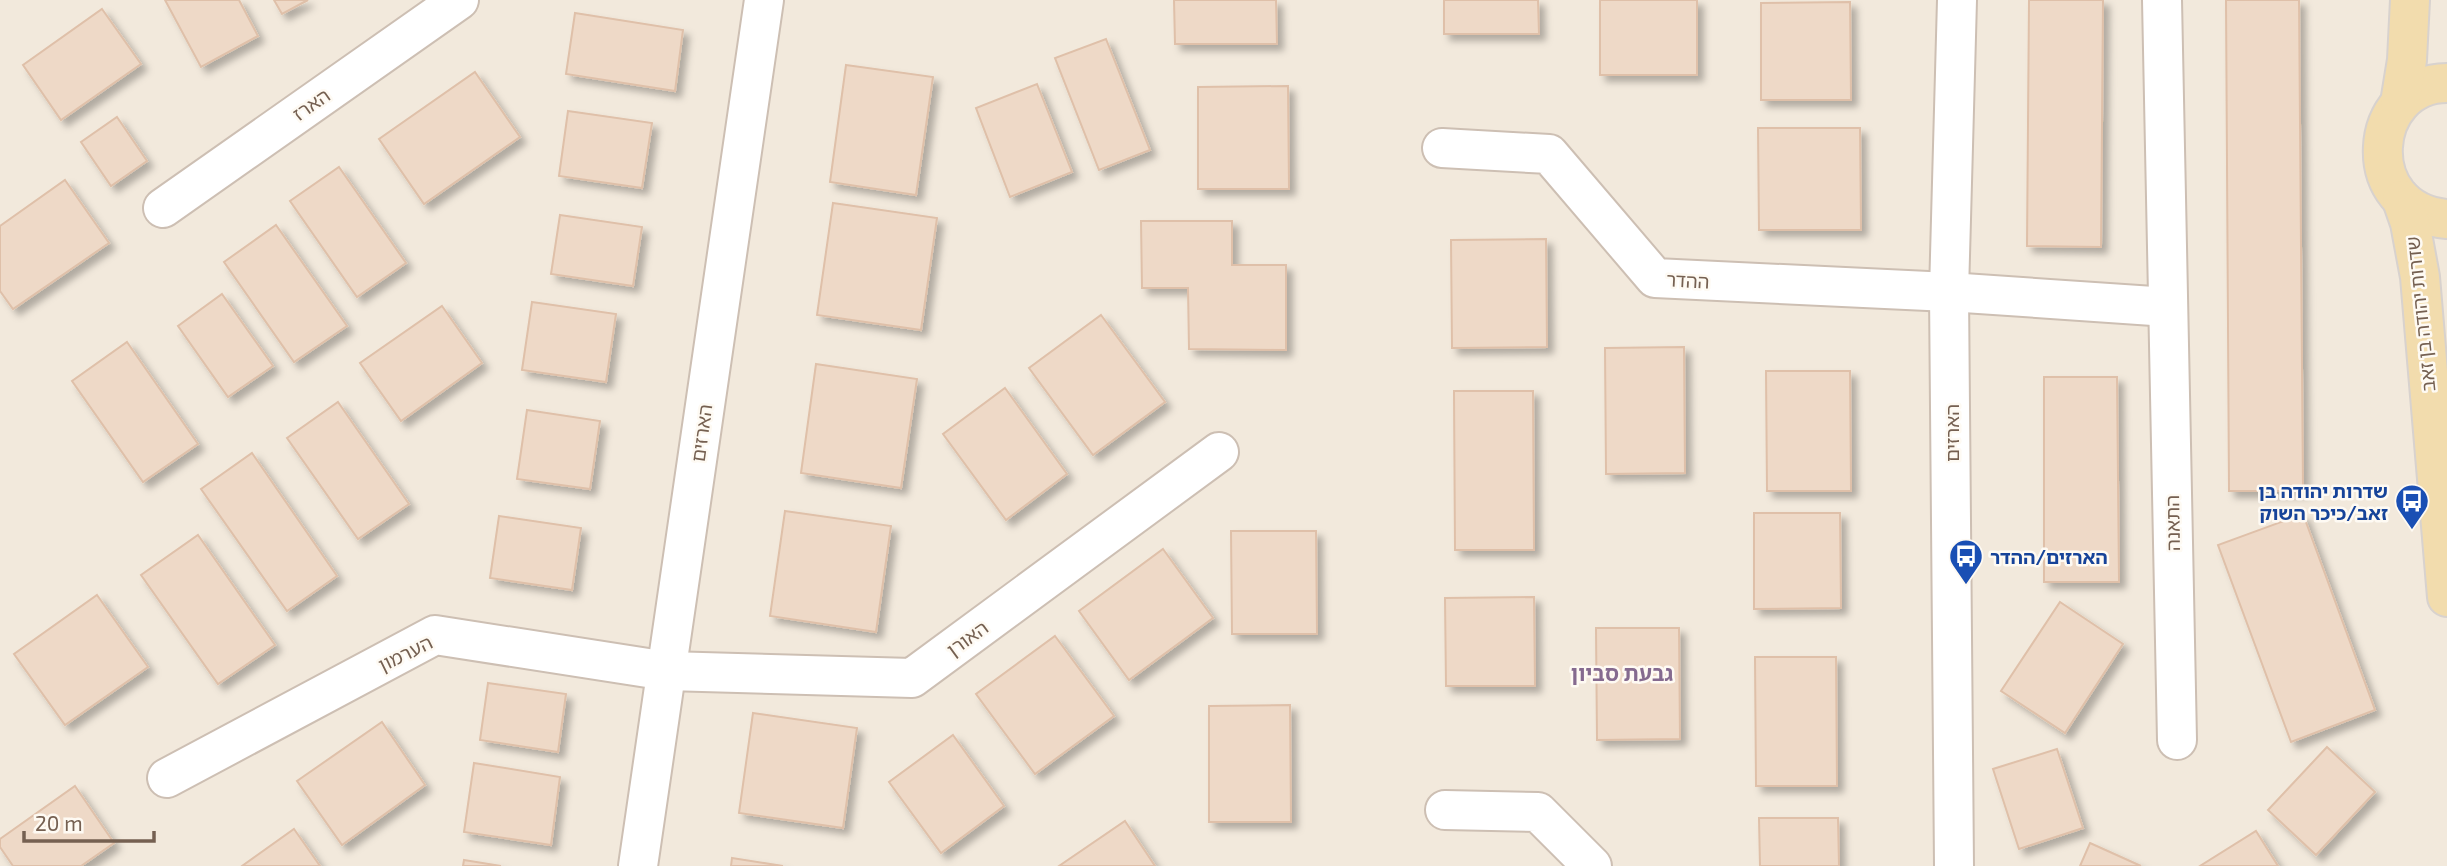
<svg xmlns="http://www.w3.org/2000/svg" width="2447" height="866" font-family="'Exo 2','Noto Sans Hebrew',sans-serif">
<defs>
<filter id="shadow"><feDropShadow dx="6" dy="6" stdDeviation="3.5" flood-color="#0004"/></filter>
</defs>
<rect width="100%" height="100%" fill="#fbf6ed"/>
<rect fill="#f2e9dc" x="0" y="0" width="2447" height="866"/>
<g fill="#eed9c7" stroke="#dfc0a9" stroke-width="2" filter="url(#shadow)">
<polygon points="165,0 239,0 258,36 201,67"/>
<polygon points="274,0 308,0 282,14"/>
<polygon points="1174,0 1276,0 1277,44 1175,44"/>
<polygon points="1444,0 1538,0 1539,34 1444,34"/>
<rect x="1600" y="0" width="97" height="75"/>
<polygon points="2029,0 2103,0 2101,247 2027,246"/>
<polygon points="2226,0 2299,0 2303,491 2229,491"/>
<polygon points="1850,2 1851,100 1761,100 1761,3"/>
<polygon points="102,9 141,64 61,120 23,65"/>
<polygon points="575,13 683,30 675,91 566,74"/>
<polygon points="1106,39 1150,150 1099,170 1055,58"/>
<polygon points="846,65 933,77 916,195 830,182"/>
<polygon points="475,72 520,137 424,204 379,139"/>
<polygon points="1037,84 1072,172 1010,197 976,108"/>
<polygon points="1288,86 1289,189 1198,189 1198,87"/>
<polygon points="568,111 652,123 642,188 559,176"/>
<polygon points="117,117 147,161 111,186 81,142"/>
<polygon points="1758,128 1860,128 1861,230 1759,230"/>
<polygon points="339,167 406,263 357,297 290,201"/>
<polygon points="65,180 109,243 13,309 0,291 0,226"/>
<polygon points="833,203 937,218 921,330 817,315"/>
<polygon points="560,215 642,227 633,286 551,274"/>
<polygon points="1141,221 1232,221 1232,265 1286,265 1286,350 1189,349 1188,288 1142,288"/>
<polygon points="276,225 347,326 294,362 224,262"/>
<polygon points="1546,239 1547,347 1452,348 1451,240"/>
<polygon points="222,294 273,366 228,397 178,326"/>
<polygon points="532,302 616,314 606,382 522,370"/>
<polygon points="442,306 482,363 401,421 360,363"/>
<polygon points="1101,315 1165,402 1093,455 1029,368"/>
<polygon points="127,342 198,444 143,482 72,381"/>
<polygon points="1684,347 1685,473 1606,474 1605,348"/>
<polygon points="816,364 917,379 901,488 801,473"/>
<polygon points="1766,371 1850,371 1851,491 1767,491"/>
<polygon points="2044,377 2117,377 2119,582 2044,582"/>
<polygon points="1005,388 1067,474 1006,520 943,434"/>
<polygon points="1454,391 1533,391 1534,550 1455,550"/>
<polygon points="338,402 409,504 358,539 287,438"/>
<polygon points="527,410 600,421 590,489 517,479"/>
<polygon points="252,453 337,576 287,611 201,489"/>
<polygon points="785,511 891,526 876,632 770,616"/>
<polygon points="1754,513 1840,513 1841,608 1754,609"/>
<polygon points="2303,514 2375,710 2291,742 2218,545"/>
<polygon points="499,516 581,528 572,590 490,578"/>
<polygon points="1231,531 1316,531 1317,634 1232,634"/>
<polygon points="198,535 275,645 218,684 141,575"/>
<polygon points="1163,549 1213,618 1129,680 1079,611"/>
<polygon points="97,595 148,667 65,725 14,654"/>
<polygon points="1534,597 1535,686 1446,686 1445,598"/>
<polygon points="2060,602 2123,644 2065,733 2001,691"/>
<polygon points="1596,628 1679,628 1680,739 1597,740"/>
<polygon points="1055,636 1114,716 1035,774 976,694"/>
<polygon points="1755,657 1836,657 1837,786 1756,786"/>
<polygon points="488,683 566,694 558,752 480,740"/>
<polygon points="1290,705 1291,822 1209,822 1209,706"/>
<polygon points="753,713 857,728 843,828 739,813"/>
<polygon points="382,722 425,785 342,845 297,781"/>
<polygon points="953,735 1004,806 941,853 889,782"/>
<polygon points="2327,747 2375,792 2316,855 2268,810"/>
<polygon points="2057,749 2083,828 2019,849 1993,769"/>
<polygon points="474,763 560,777 551,845 464,832"/>
<polygon points="75,786 114,843 81,866 13,866 0,847 0,839"/>
<polygon points="1759,818 1838,818 1839,866 1760,866"/>
<polygon points="1125,821 1155,866 1059,866"/>
<polygon points="294,829 320,866 242,866"/>
<polygon points="2256,831 2278,866 2200,866"/>
<polygon points="2090,843 2141,866 2080,866"/>
<polygon points="732,858 783,866 731,866"/>
<polygon points="464,860 501,866 463,866"/>
</g>
<g fill="none" stroke-linecap="round" stroke-linejoin="round">
<g stroke="#cdbfb3" stroke-width="42">
<g id="minor">
<polyline points="2162,0 2177,740"/>
<polyline points="1442,148 1549,154 1655,278 1949,292 2168,307"/>
<polyline points="163,208 459,0"/>
<polyline points="167,778 435,635 667,671 912,678 1219,452"/>
<polyline points="1445,810 1538,812 1592,866"/>
<polyline points="638,866 764,0"/>
<polyline points="1954,866 1949,292 1957,0"/>
</g>
</g>
<g stroke="#d8d2ce" stroke-width="42">
<g id="major">
<path d="M2447,83C2367,83 2356,211 2447,219"/>
<polyline points="2400,103 2407,60 2410,0"/>
<polyline points="2402,200 2410,223 2420,277 2447,597"/>
</g>
</g>
<use href="#minor" stroke="#fff" stroke-width="38"/>
<use href="#major" stroke="#f2dcad" stroke-width="38"/>
</g>
<defs>
<g id="bus-pin" transform="scale(1.75)"><path d="M0 17L-7.5 6A9.5 9.5 0 1 1 7.5 6Z" fill="#1a4fb4" stroke="#fefaf3"/><path d="M-5-6H5V4H4V6H2V4H-2V6H-4V4H-5ZM-3.5-4V0h7V-4ZM-3.5 1.2v1.5H-2V1.2ZM2 1.2v1.5H3.5V1.2Z" fill="#fff"/></g>
</defs>
<g fill-rule="evenodd">
<use href="#bus-pin" x="2412" y="501"/>
<use href="#bus-pin" x="1966" y="556"/>
</g>
<g text-anchor="middle" dominant-baseline="central" stroke-width="5" stroke-linejoin="round" paint-order="stroke">
<g font-size="19" fill="#756051" stroke="#fefaf3">
<text transform="translate(311 104) rotate(-35)">הארז</text>
<text transform="translate(1688 280) rotate(3)">ההדר</text>
<text transform="translate(2420 314) rotate(-96)">שדרות יהודה בן זאב</text>
<text transform="translate(701 433) rotate(-82)">הארזים</text>
<text transform="translate(1951 433) rotate(-90)">הארזים</text>
<text transform="translate(2172 523) rotate(-91)">התאנה</text>
<text transform="translate(967 638) rotate(-36)">האורן</text>
<text transform="translate(405 653) rotate(-26)">הערמון</text>
</g>
<g font-size="19" font-weight="bold" fill="#164399" stroke="#fefaf3" text-anchor="end">
<text x="2388" y="490">שדרות יהודה בן<tspan x="2388" dy="22">זאב/כיכר השוק</tspan></text>
<text x="1990" y="556" text-anchor="start">הארזים/ההדר</text>
</g>
<g font-size="21" font-weight="bold" fill="#856a8f" stroke="#fefaf3">
<text x="1622" y="672">גבעת סביון</text>
</g>
</g>
<path d="M24 831v10h130v-10" fill="none" stroke="#756051" stroke-width="3.5"/>
<text x="35" y="831" font-size="21" fill="#756051" stroke="#fefaf3" stroke-width="5" paint-order="stroke">20 m</text>
</svg>
